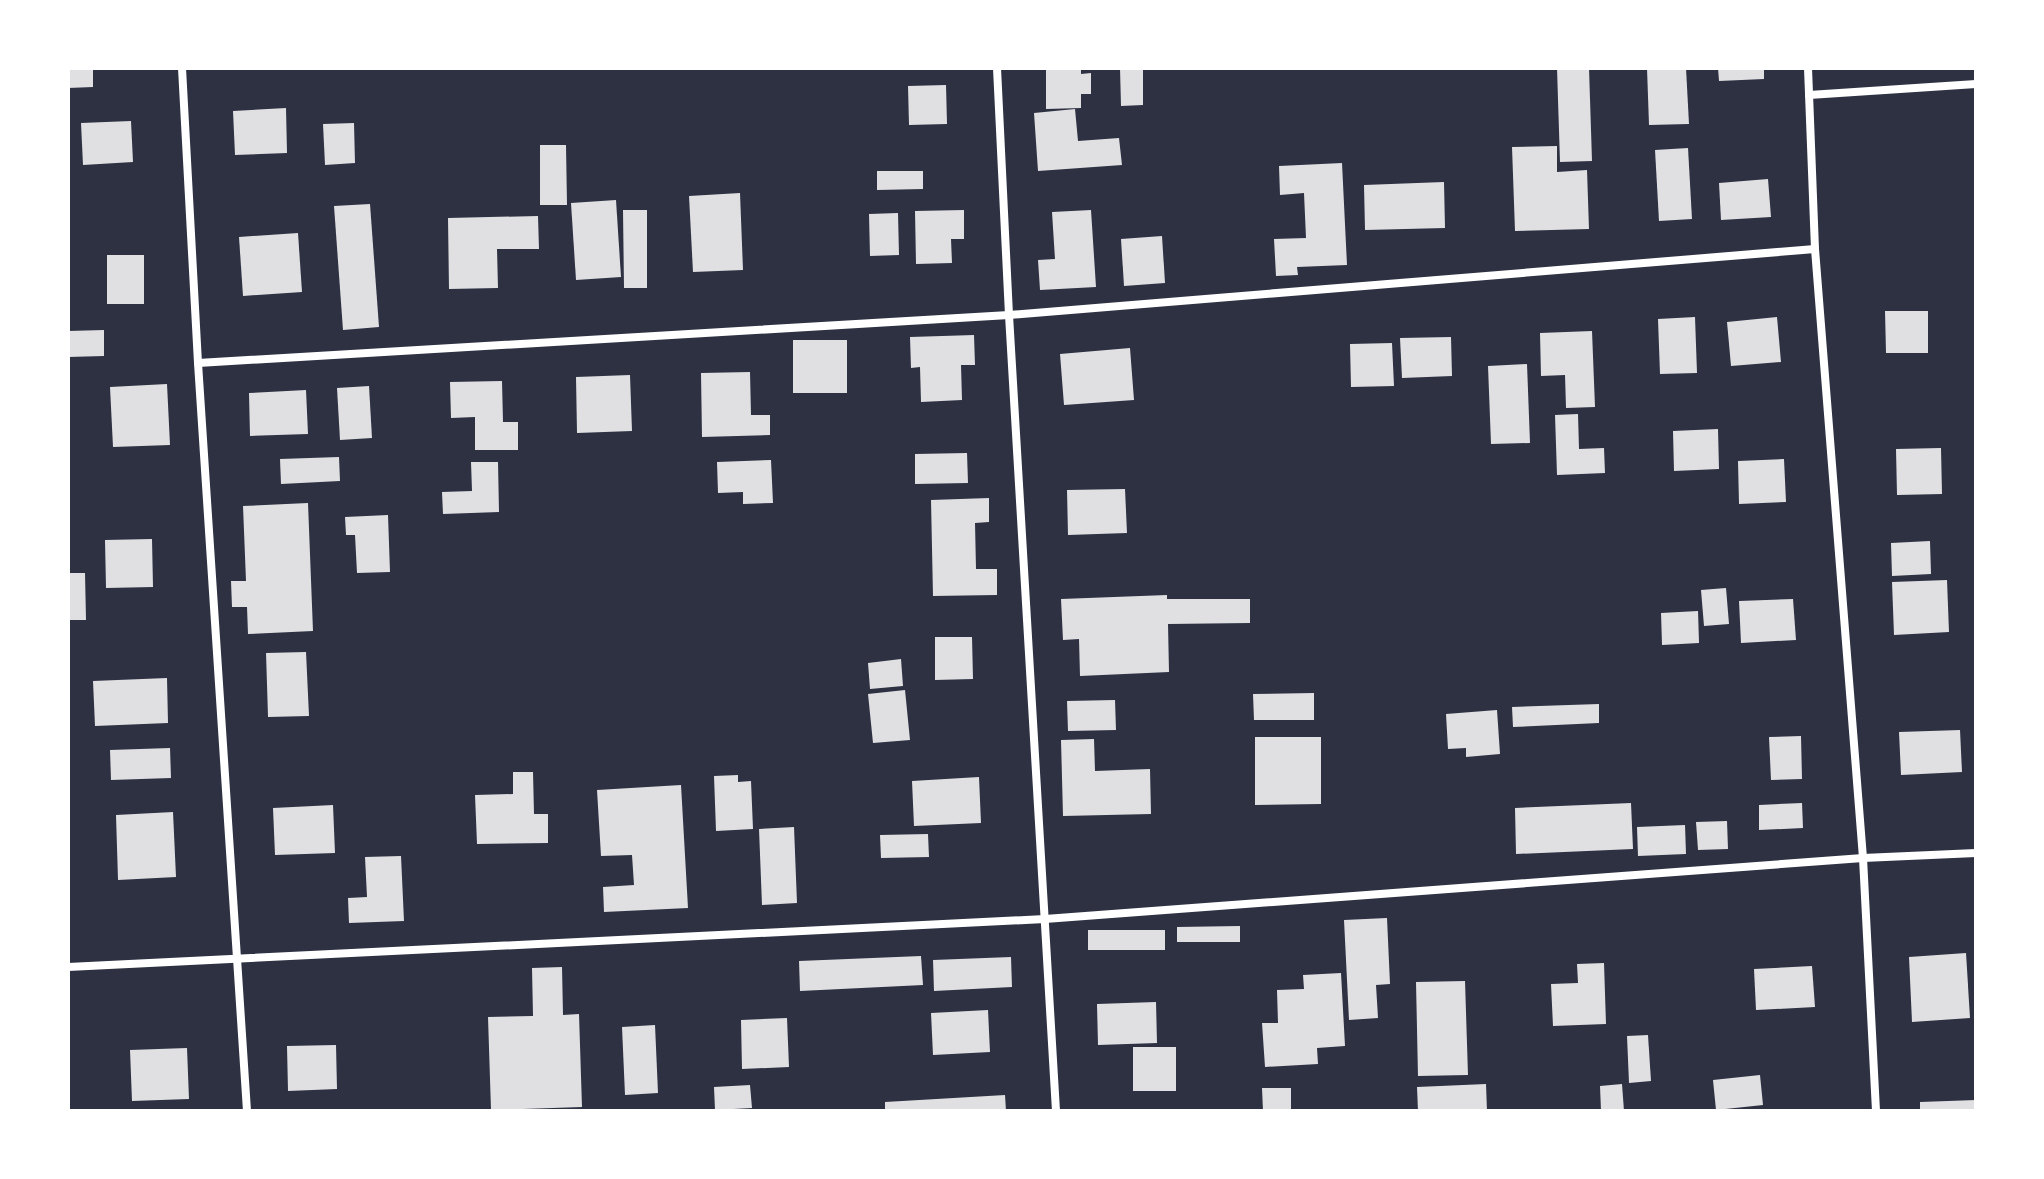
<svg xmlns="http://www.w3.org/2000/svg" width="2044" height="1179" font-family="Raleway,sans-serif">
<rect width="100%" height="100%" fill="#2d3142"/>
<g fill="#e0e0e3">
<polygon points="68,68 93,68 93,87 68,88"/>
<polygon points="1046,68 1081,68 1081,74 1091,73 1091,94 1081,94 1081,108 1046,109"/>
<polygon points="1120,68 1143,68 1143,105 1121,106"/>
<polygon points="1557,68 1589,68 1592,161 1560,162"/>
<polygon points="1647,68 1686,68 1689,124 1649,125"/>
<polygon points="1718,68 1764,68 1764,79 1719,81"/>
<polygon points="946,85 947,124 909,125 908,86"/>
<polygon points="286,108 287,153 235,155 233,111"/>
<polygon points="1075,109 1078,141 1119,138 1122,165 1038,171 1034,113"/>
<polygon points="131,121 133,162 83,165 81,123"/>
<polygon points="354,123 355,163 325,165 323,124"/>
<polygon points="540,145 566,145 567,205 540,205"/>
<polygon points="1557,146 1557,172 1587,170 1589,229 1515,231 1512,147"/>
<polygon points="1688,148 1692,219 1659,221 1655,150"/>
<polygon points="1342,163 1347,265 1297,267 1298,275 1276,276 1274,239 1306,238 1304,193 1280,195 1279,166"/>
<polygon points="877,171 923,171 923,189 877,190"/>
<polygon points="1768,179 1771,217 1721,220 1719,183"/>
<polygon points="1444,182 1445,228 1365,230 1364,185"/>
<polygon points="740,193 743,270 693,272 689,196"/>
<polygon points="616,200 621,277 576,280 571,203"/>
<polygon points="370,204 379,327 343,330 334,206"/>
<polygon points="623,210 647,210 647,288 624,288"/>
<polygon points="964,210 964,239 951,239 952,263 916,264 915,211"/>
<polygon points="1091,210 1096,287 1040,290 1038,260 1055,259 1052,212"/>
<polygon points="898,213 899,255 870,256 869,214"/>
<polygon points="538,216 539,249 497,249 498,288 449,289 448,218"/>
<polygon points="298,233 302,292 243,296 239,237"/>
<polygon points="1162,236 1165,283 1124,286 1121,239"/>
<rect x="107" y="255" width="37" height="49"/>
<polygon points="1885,311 1928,311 1928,353 1886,353"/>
<polygon points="1695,317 1697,373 1660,374 1658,319"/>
<polygon points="1777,317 1781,362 1731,366 1727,322"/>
<polygon points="104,330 104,356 68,357 68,331"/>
<polygon points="1592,331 1595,407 1566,408 1565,375 1541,376 1540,333"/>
<polygon points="974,335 975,365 961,365 962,400 921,402 920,367 911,368 910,337"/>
<polygon points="1451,337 1452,376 1402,378 1400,338"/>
<rect x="793" y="340" width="54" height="53"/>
<polygon points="1392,343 1394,386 1351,387 1350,344"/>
<polygon points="1130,348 1134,400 1064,405 1060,354"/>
<polygon points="1527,364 1530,443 1491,444 1488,366"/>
<polygon points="750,372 751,415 770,415 770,435 702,437 701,373"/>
<polygon points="630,375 632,431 577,433 576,377"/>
<polygon points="502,381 503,422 518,422 518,450 475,450 475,417 451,418 450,382"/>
<polygon points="167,384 170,445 113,447 110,387"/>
<polygon points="369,386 372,438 340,440 337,388"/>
<polygon points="306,390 308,434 250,436 249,393"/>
<polygon points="1578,414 1579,449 1604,448 1605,473 1557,475 1555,415"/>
<polygon points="1718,429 1719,469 1674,471 1673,431"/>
<polygon points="1941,448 1942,494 1897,495 1896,449"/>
<polygon points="967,453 968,483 915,484 915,454"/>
<polygon points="339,457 340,481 281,484 280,459"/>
<polygon points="1784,459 1786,502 1739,504 1738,461"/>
<polygon points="771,460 773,503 743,504 743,492 718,493 717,462"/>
<polygon points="471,462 498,462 499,512 443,514 442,492 472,491"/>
<polygon points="1125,489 1127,533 1068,535 1067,490"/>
<polygon points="989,498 989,522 975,523 976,569 997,569 997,595 933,596 931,500"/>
<polygon points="308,503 313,631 248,634 247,607 232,607 231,581 246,581 243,506"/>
<polygon points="388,515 390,572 357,573 355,535 346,535 345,517"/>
<polygon points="152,539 153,587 106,588 105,540"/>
<polygon points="1930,541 1931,574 1892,576 1891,543"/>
<polygon points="68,573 85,573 86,620 68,620"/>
<polygon points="1947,580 1949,632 1894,635 1892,582"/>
<polygon points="1726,588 1729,624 1704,626 1701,590"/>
<polygon points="1167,595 1167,599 1250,599 1250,623 1168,624 1169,672 1080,676 1079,639 1063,640 1061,599"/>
<polygon points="1793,599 1796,640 1741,643 1739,601"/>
<polygon points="1698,611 1699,643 1662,645 1661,613"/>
<polygon points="935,637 972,637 973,679 935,680"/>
<polygon points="306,652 309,716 268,717 266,653"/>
<polygon points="901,659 903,686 870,689 868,663"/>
<polygon points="167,678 168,723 95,726 93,681"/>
<polygon points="905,690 910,740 873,743 868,694"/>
<polygon points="1314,693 1314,720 1254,720 1253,694"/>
<polygon points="1115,700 1116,730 1068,731 1067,701"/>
<polygon points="1599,704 1599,723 1513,727 1512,707"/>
<polygon points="1497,710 1500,754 1466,757 1466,748 1448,749 1446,714"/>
<polygon points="1960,730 1962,772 1901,775 1899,732"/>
<polygon points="1801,736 1802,779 1771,780 1769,737"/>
<polygon points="1255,737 1321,737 1321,804 1255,805"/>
<polygon points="1094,739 1095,771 1150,769 1151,814 1063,816 1061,740"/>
<polygon points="170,748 171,778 111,780 110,750"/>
<polygon points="513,772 533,772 534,814 548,814 548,843 477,844 475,795 513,794"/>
<polygon points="738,775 738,782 751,781 753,829 716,831 714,776"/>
<polygon points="979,777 981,823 914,826 912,781"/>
<polygon points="681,785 688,908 604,912 603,887 634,885 632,855 601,856 597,790"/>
<polygon points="1631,803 1633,849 1516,854 1515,808"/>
<polygon points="1802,803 1803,828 1759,830 1759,805"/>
<polygon points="333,805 335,853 275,855 273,808"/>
<polygon points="173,812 176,877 118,880 116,815"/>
<polygon points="1727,821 1728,849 1698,850 1696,822"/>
<polygon points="1685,825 1686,854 1638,856 1637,827"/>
<polygon points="794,827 797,903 762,905 759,829"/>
<polygon points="928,834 929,857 881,858 880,835"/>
<polygon points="401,856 404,921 349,923 348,898 367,897 365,857"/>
<polygon points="1387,918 1390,984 1376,985 1378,1018 1349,1020 1344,920"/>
<polygon points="1240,926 1240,942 1177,942 1177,927"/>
<rect x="1088" y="930" width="77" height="20"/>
<polygon points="1966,953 1970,1018 1912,1022 1909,957"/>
<polygon points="921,956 923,985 800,991 799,961"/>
<polygon points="1011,957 1012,987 934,991 933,960"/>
<polygon points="1604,963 1606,1024 1553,1026 1551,984 1578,983 1577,964"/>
<polygon points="1812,966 1815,1007 1756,1010 1754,969"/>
<polygon points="562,967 563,1015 579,1014 582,1107 491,1110 488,1017 533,1016 532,968"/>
<polygon points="1341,973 1345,1046 1317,1048 1318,1064 1265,1067 1262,1023 1278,1023 1277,990 1304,989 1303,975"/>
<polygon points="1465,981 1468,1075 1418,1076 1416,982"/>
<polygon points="1156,1002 1157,1043 1098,1045 1097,1004"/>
<polygon points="988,1010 990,1052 933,1055 931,1013"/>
<polygon points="787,1018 789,1067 742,1069 741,1020"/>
<polygon points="655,1025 658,1093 625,1095 622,1027"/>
<polygon points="1648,1035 1651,1081 1629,1083 1627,1036"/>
<polygon points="336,1045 337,1089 288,1091 287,1046"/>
<rect x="1133" y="1047" width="43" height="44"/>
<polygon points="187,1048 189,1099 132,1101 130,1050"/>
<polygon points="1760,1075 1763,1105 1716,1110 1713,1080"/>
<polygon points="1486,1084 1487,1111 1418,1111 1417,1087"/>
<polygon points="1622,1084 1624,1111 1601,1111 1600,1086"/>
<polygon points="750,1085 752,1108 715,1110 714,1087"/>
<polygon points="1262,1088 1291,1088 1291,1111 1263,1111"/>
<polygon points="1005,1095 1006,1111 885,1111 885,1102"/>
<polygon points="1976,1100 1976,1111 1920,1111 1920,1102"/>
</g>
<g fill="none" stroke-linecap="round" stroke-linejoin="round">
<g stroke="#fff" stroke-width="8">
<polyline points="182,68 198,363 247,1111"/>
<polyline points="997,68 1009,315 1056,1111"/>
<polyline points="1808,68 1815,249 1863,858 1876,1111"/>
<polyline points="1809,95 1976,84"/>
<polyline points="198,363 1009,315 1815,249"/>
<polyline points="68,967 1045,919 1863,858 1976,853"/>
</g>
</g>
<rect width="2044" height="1179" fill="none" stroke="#ffffff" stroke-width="140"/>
</svg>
